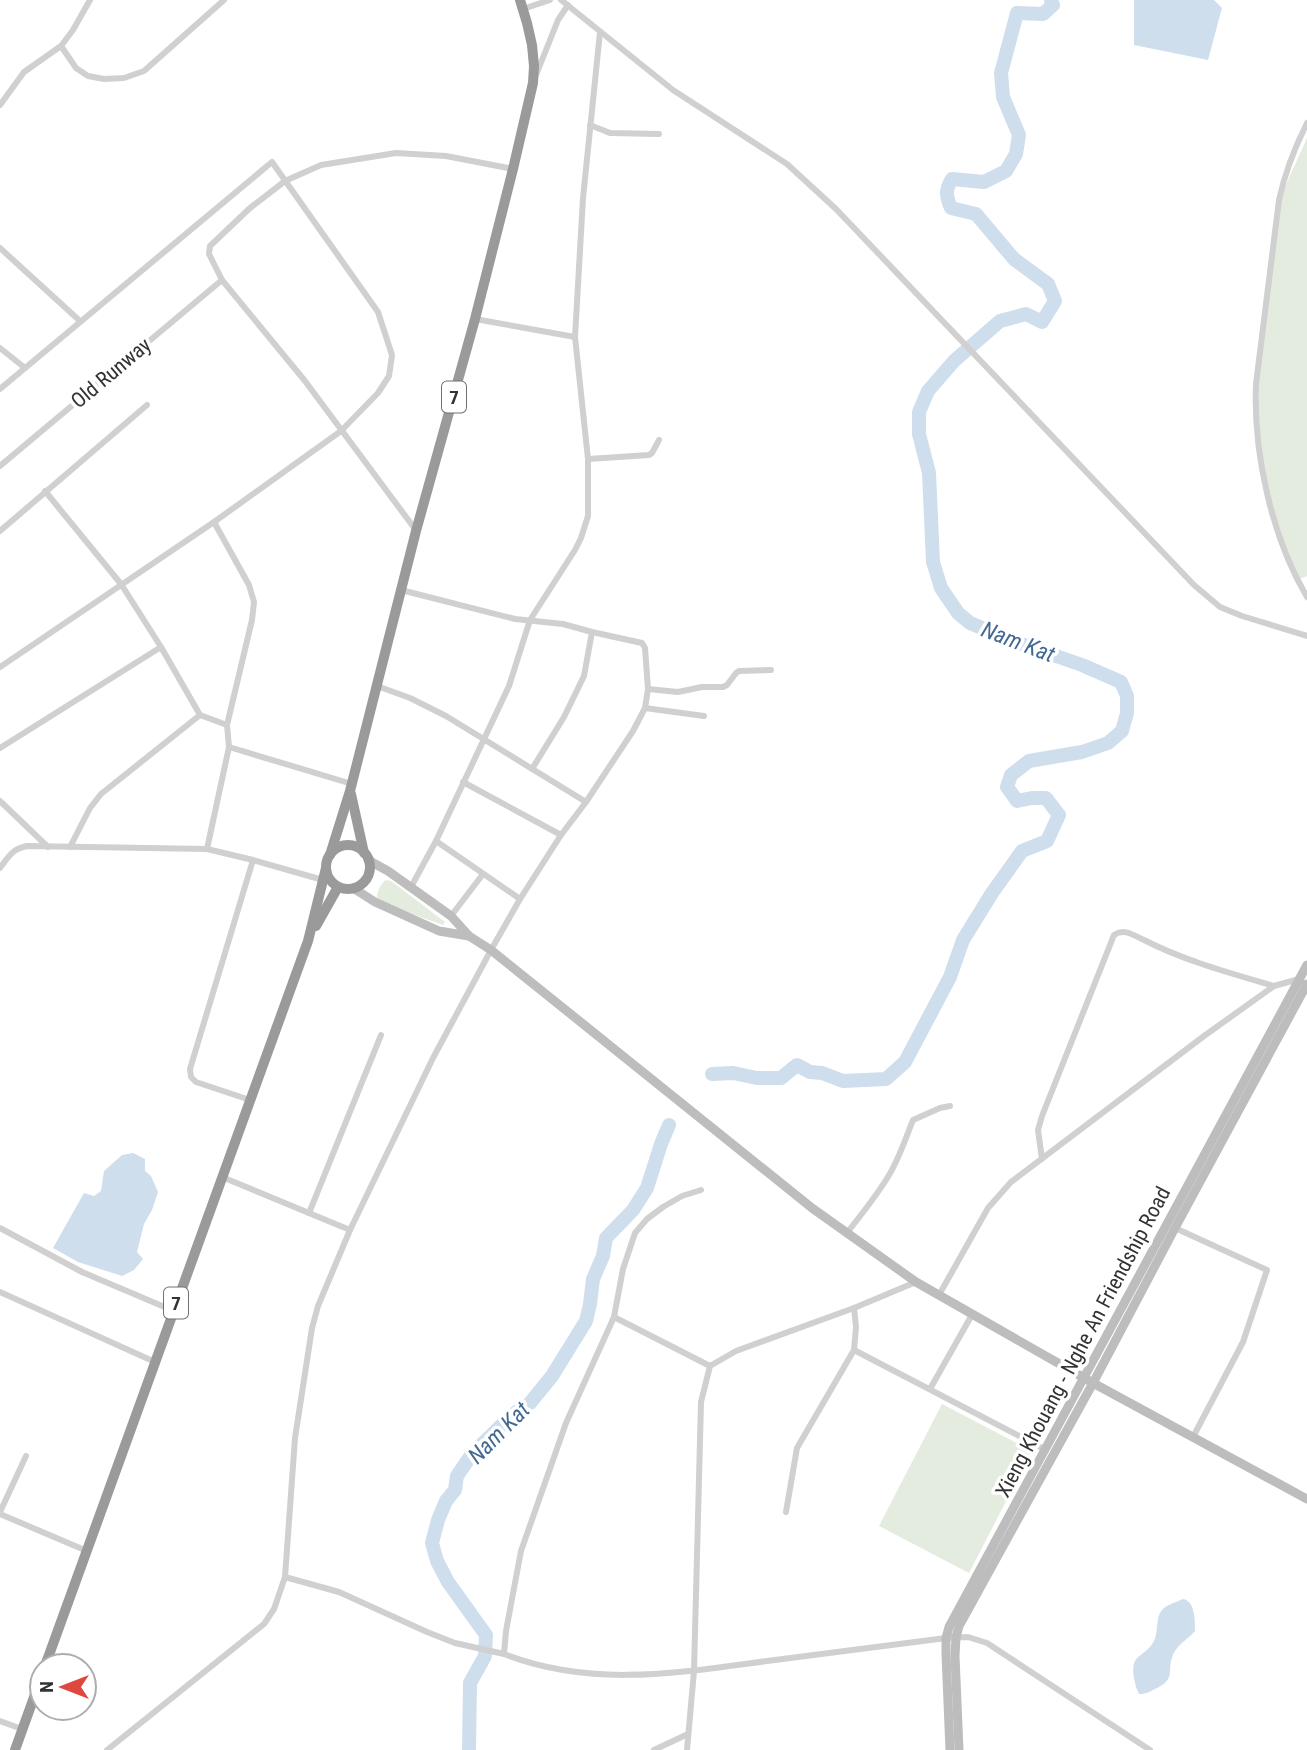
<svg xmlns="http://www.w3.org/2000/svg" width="1307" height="1750" font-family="'Roboto Condensed',sans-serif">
<rect width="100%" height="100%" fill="#fff"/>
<g fill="#e4ebdf">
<polygon points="1307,138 1307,576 1297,580 1268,498 1254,410 1279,200"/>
<path d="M386,880L391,881L445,922L443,925L381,903L377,899C376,893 381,883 386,880Z"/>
<polygon points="942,1404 1032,1451 969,1573 879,1526"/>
</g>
<g fill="#cfdeed">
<polygon points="1134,0 1214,0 1222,8 1208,60 1134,45"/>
<polygon points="133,1153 145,1159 145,1171 151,1176 158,1192 152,1210 144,1224 137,1252 143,1259 134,1270 122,1276 78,1262 53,1248 84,1193 94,1196 101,1191 104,1171 122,1155"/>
<path d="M1183,1599C1195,1601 1195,1620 1195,1631C1189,1638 1180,1643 1175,1651C1164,1670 1179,1678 1155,1689C1149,1692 1146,1694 1139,1694C1136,1688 1135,1684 1134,1678C1130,1652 1144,1659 1154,1641C1159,1631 1155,1616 1163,1609C1168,1604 1177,1602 1183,1599Z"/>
</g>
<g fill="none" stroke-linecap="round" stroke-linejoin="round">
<g stroke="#cfdeed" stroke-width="14">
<path d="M712,1074L733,1073L757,1078H781L797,1065L810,1072L822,1073L843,1081L886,1079L905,1062L950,977L963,940L992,893L1022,851L1047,841L1059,815L1046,798H1032L1017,801L1007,787L1011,775L1029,761L1082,752L1108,743L1122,731L1127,713V696L1121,682L1082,665L1013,641L970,623L958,613L941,588L933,562L929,473L919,434V412L928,391L954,361L1000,321L1026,314L1042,322L1055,301L1048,284L1014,259L976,214L951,208C946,196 945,190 952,179L984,182L1006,171L1016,154L1019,135L1003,97L1001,73L1017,13L1043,14L1053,5L1051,0"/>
<polyline points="469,1750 470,1683 485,1656 486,1635 448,1582 437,1561 432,1543 438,1520 446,1501 455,1490 457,1476 472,1454 512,1415 530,1403 552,1376 586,1321 590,1304 593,1279 603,1256 606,1238 633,1210 647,1188 661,1144 669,1125"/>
</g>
<g stroke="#d0d0d0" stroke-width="6">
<polyline points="561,0 673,90 787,164 836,209 1194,585 1220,607 1242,616 1307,636"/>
<polyline points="523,9 550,0"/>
<polyline points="61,46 76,68 88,76 104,79 124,78 144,71 224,0"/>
<polyline points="536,75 558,20 568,5"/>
<polyline points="0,105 24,72 61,46 73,30 90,0"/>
<path d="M1307,123C1294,149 1285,172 1279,200L1256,384C1253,453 1272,538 1307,597"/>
<polyline points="590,125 610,133 659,134"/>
<polyline points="0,248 80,321"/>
<polyline points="475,319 575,337"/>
<polyline points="0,348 25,368"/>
<polyline points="0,389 272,162 378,312 392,355 389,376 378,393 341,431 214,522 0,667"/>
<polyline points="588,459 649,455 652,453 659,440"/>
<polyline points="0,466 222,280"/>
<polyline points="45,491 121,584 161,647 200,715 227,725"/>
<polyline points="415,529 305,381 222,280 209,254 210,246 250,208 285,181 321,165 396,153 446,156 513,169"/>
<polyline points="0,531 147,405"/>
<polyline points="377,686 410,698 446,716 586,802"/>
<polyline points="648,689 678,692 702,687 723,687 727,685 736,673 739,671 771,670"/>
<polyline points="645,708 704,716"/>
<polyline points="229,747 352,784"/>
<polyline points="0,748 161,647"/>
<polyline points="532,769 564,717 584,676 592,632"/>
<polyline points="463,782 561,835"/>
<polyline points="0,801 48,847"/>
<polyline points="436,841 520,899"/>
<polyline points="70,847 90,808 101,794 200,715"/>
<polyline points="207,849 229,747 227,725 252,620 254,602 249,585 214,522"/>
<path d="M0,868C9,856 12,849 27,846L207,849L253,860L323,880"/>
<polyline points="411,887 436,841 509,686 530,620 575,550 581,538 588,516 588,459 575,337 583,198 600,32"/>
<polyline points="451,916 483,874"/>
<polyline points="250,1100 196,1082 191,1077 190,1069 253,860"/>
<path d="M1042,1159L1038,1130L1042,1116L1114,935C1125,928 1133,935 1144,940C1185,961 1230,973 1274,986"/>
<polyline points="222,1177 350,1230"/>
<path d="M701,1190L682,1196L663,1207L647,1219L635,1233L623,1269L614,1317L566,1423L521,1551L506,1631L504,1654C591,1688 677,1673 767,1661C827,1653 887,1646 946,1638L968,1637L987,1643L1150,1750"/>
<polyline points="309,1213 381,1035"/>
<polyline points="0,1228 82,1272 174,1311"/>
<polyline points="1175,1228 1267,1270 1243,1342 1193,1437"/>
<path d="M847,1233C860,1216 874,1199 886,1180C898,1162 905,1140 913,1120L940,1108L950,1106"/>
<polyline points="0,1292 155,1362"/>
<polyline points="939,1295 988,1208 1011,1182 1204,1036 1274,986 1299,979 1307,986"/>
<polyline points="614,1317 710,1366"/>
<polyline points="854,1350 1046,1450"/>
<polyline points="930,1389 973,1313"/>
<polyline points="0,1512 26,1456"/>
<polyline points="786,1512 797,1448 854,1350 856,1327 854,1308"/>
<polyline points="0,1514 87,1551"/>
<polyline points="285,1577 339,1592 427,1632 455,1643 504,1654"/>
<polyline points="0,1721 22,1729"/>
<polyline points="107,1750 264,1624 274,1609 285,1577 295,1438 312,1328 318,1306 350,1230 433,1058 491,950 520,899 561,835 586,802 633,731 645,708 648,689 645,648 642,643 592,632 563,624 515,619 401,590"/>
<polyline points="654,1750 688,1734"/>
<polyline points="687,1750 694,1671 701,1402 710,1366 736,1351 854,1308 916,1282"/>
</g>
<g stroke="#bdbdbd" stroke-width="9">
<polyline points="368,860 388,871 451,916 469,936 491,950 812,1208 916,1282 1093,1383 1307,1499"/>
<polyline points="353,888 375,902 439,931 469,936"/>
<polyline points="950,1750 946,1654 946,1638 949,1627 1307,965"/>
<polyline points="959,1750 955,1656 956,1637 959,1626 1093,1383 1175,1228 1307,984"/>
</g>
<g stroke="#9a9a9a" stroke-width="10">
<polyline points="351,794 364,853"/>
<circle cx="348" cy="867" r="22"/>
<polyline points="330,855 350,791 416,531 475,319 513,169 533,83 534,66 532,45 527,23 520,0"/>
<polyline points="316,926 338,887"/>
<polyline points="45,1666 308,941 326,868"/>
<polyline points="15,1750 42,1675"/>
</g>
</g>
<g text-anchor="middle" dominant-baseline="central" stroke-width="7" stroke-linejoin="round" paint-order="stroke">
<g fill="#fff" stroke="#707070" stroke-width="2">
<rect x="442" y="381.5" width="24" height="31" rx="5"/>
<rect x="164" y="1287.5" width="24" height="31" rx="5"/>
</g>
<g font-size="19" font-weight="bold" fill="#333">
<text x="454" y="397">7</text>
<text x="176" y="1303">7</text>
</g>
<g font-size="21" fill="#333" stroke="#fff">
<text transform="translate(111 373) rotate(-40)">Old Runway</text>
<text transform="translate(1083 1342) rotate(-62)">Xieng Khouang - Nghe An Friendship Road</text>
</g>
<g font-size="23" font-style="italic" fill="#426993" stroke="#fff">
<text transform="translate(1018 642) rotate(21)">Nam Kat</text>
<text transform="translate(499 1433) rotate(-45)">Nam Kat</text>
</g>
</g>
<g transform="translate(63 1687) rotate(270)"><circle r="33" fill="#ffffff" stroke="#adadad" stroke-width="2"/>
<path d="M0-5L12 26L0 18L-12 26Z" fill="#df483f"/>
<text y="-10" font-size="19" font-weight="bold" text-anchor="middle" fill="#333333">N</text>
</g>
</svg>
